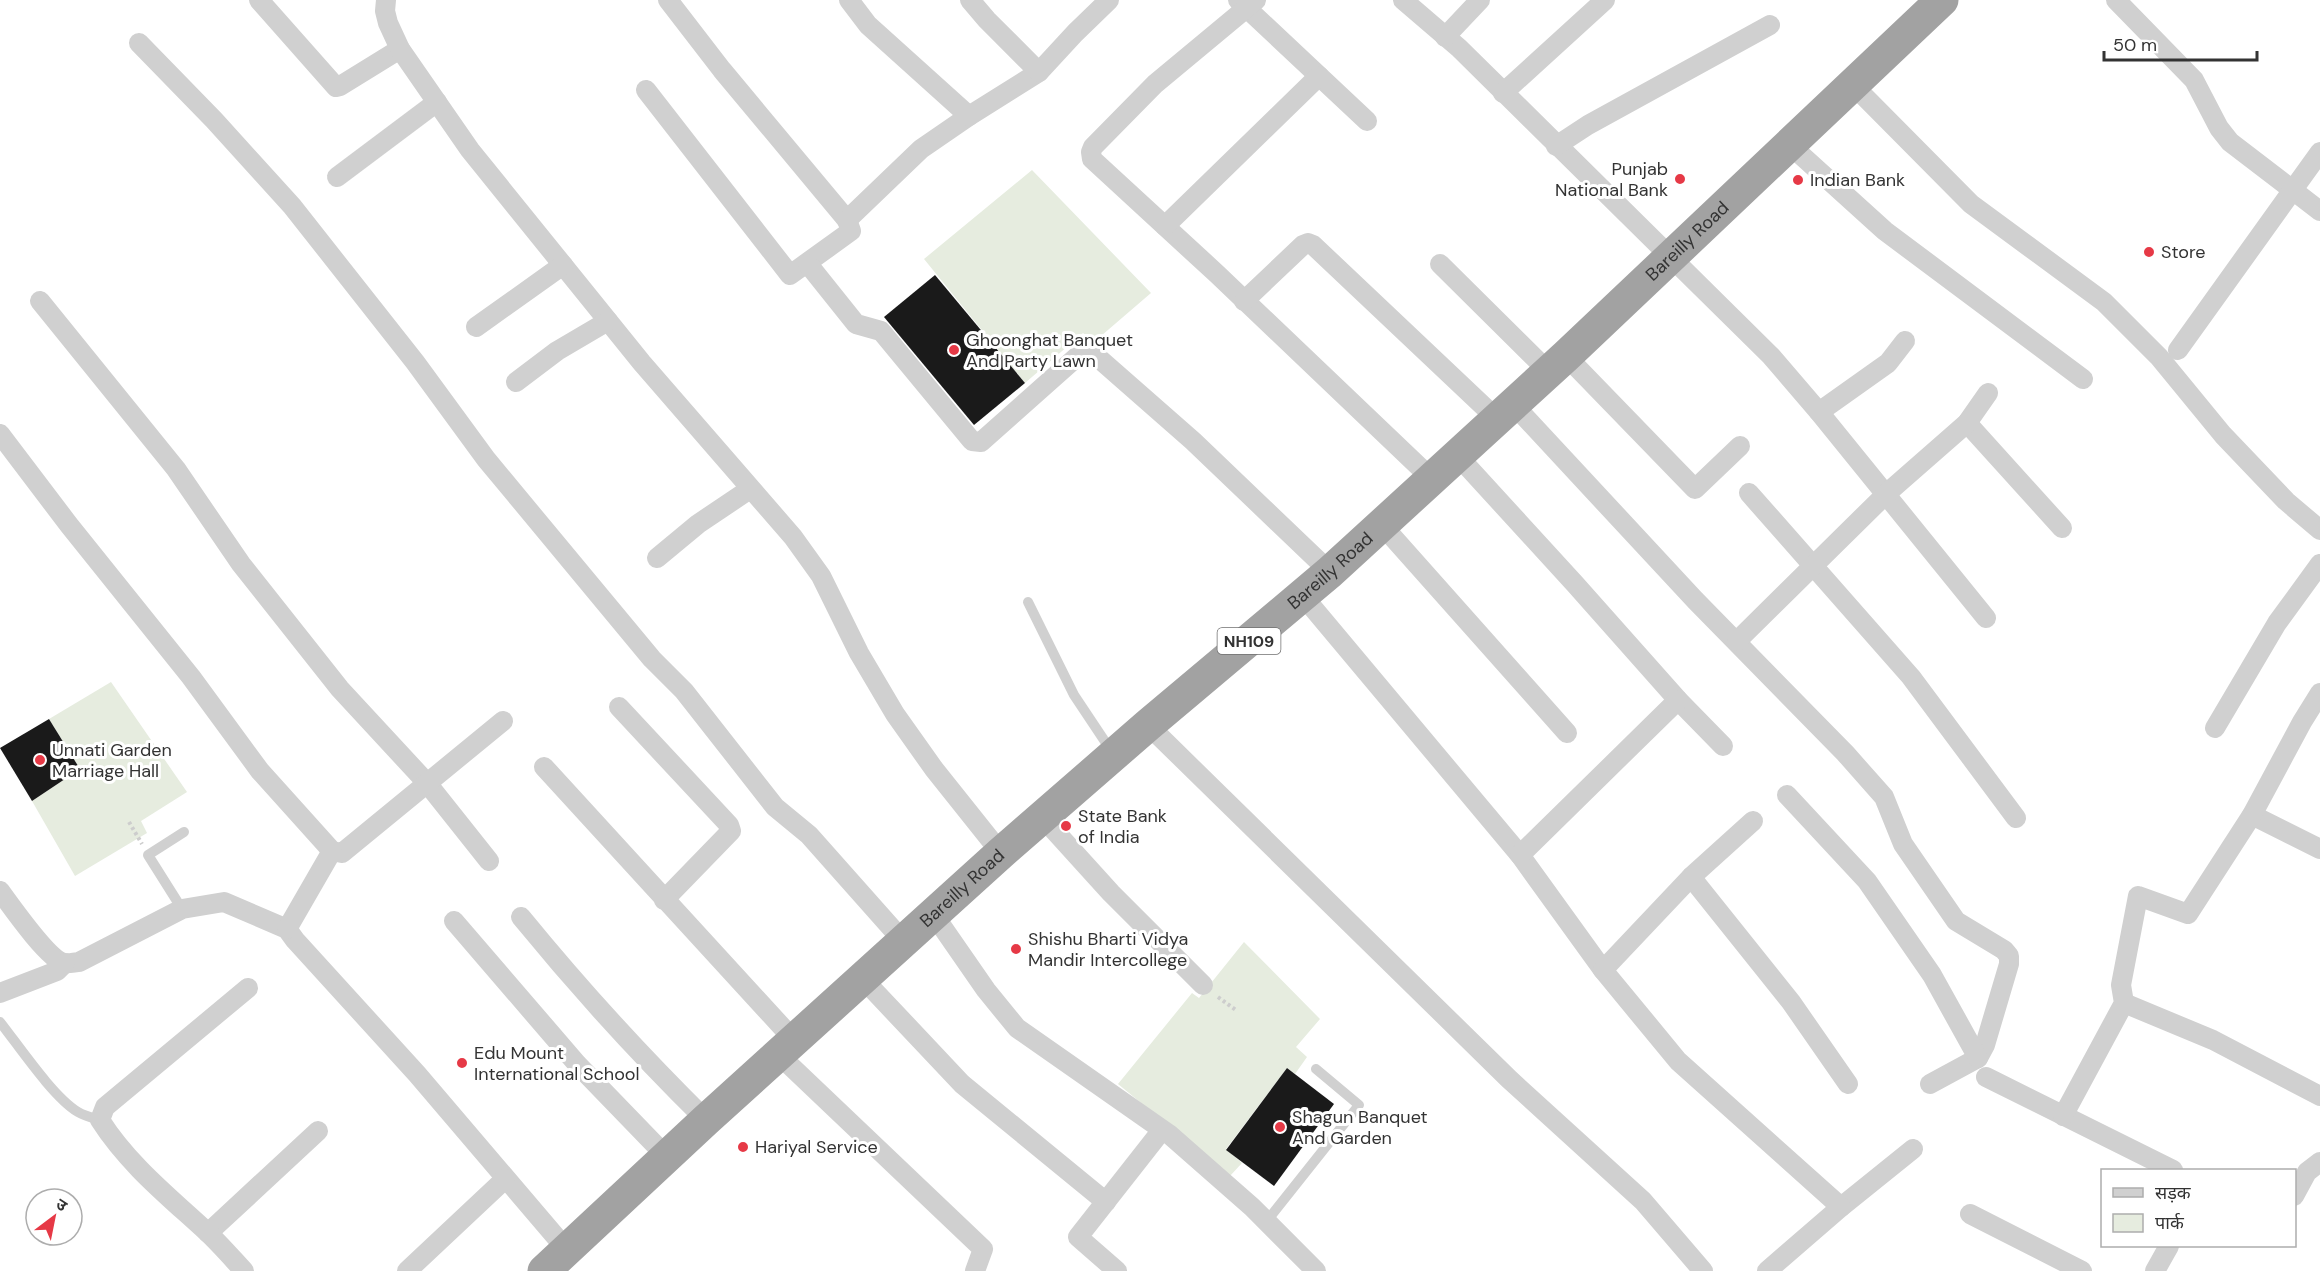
<svg xmlns="http://www.w3.org/2000/svg" width="2320" height="1271" font-family="'DM Sans','Noto Sans Devanagari',sans-serif">
<rect width="100%" height="100%" fill="#fff"/>
<g fill="#e6ecdf">
<polygon points="1032,170 1151,293 1094,342 1083,333 1025,383 924,259"/>
<polygon points="111,682 187,792 141,821 147,833 75,876 32,801 80,769 49,719"/>
<polygon points="1244,942 1320,1019 1296,1047 1307,1057 1295,1074 1287,1068 1226,1149 1242,1163 1230,1176 1118,1084 1192,993 1199,998"/>
</g>
<g fill="#1a1a1a">
<polygon points="935,275 1025,383 974,425 884,317"/>
<polygon points="49,719 80,769 32,801 0,748"/>
<polygon points="1287,1068 1334,1104 1274,1186 1226,1150"/>
</g>
<g fill="none" stroke-linecap="round" stroke-linejoin="round">
<g stroke="#cdcdcd" stroke-width="4" stroke-dasharray="3 3" stroke-linecap="butt">
<polyline points="129,822 142,844"/>
<polyline points="1218,997 1236,1010"/>
</g>
<g stroke="#d0d0d0" stroke-width="10">
<polyline points="1028,602 1074,695 1112,752"/>
<polyline points="182,909 148,855 184,832"/>
<path d="M0,1022C19,1046 53,1097 78,1112C85,1116 93,1118 100,1120"/>
<polyline points="1266,1222 1359,1105 1316,1069"/>
</g>
<g stroke="#d0d0d0" stroke-width="20">
<polyline points="259,0 336,87 340,86 400,49"/>
<polyline points="386,0 385,11 388,23 400,49 470,150 642,363 793,537 821,576 859,653 895,714 934,769 1001,853"/>
<polyline points="668,0 722,70 847,220 921,149 969,116 1039,72 1075,33 1109,0"/>
<polyline points="849,0 868,25 969,116"/>
<polyline points="970,0 987,20 1039,72"/>
<polyline points="1238,0 1367,121"/>
<polyline points="1256,0 1155,84 1093,147 1091,152 1092,159 1217,274 1432,479"/>
<polyline points="1403,0 1459,48 1771,356 1819,412 1986,618"/>
<polyline points="2116,0 2194,80 2219,128 2230,142 2320,211"/>
<polyline points="1445,37 1480,0"/>
<polyline points="139,43 214,120 292,206 415,362 486,459 652,659 684,691 775,807 809,835 904,942"/>
<polyline points="1853,85 1971,204 2104,302 2159,357 2223,435 2286,501 2320,530"/>
<polyline points="646,90 790,275 851,231 847,220"/>
<polyline points="1503,93 1605,0"/>
<polyline points="1790,145 1885,231 2083,379"/>
<polyline points="1556,146 1588,125 1770,25"/>
<polyline points="337,177 437,102"/>
<polyline points="1165,226 1319,76"/>
<polyline points="808,264 856,324 881,331 972,441 981,442 1080,354 1087,351 1095,355 1193,441 1330,572"/>
<polyline points="1440,264 1548,371"/>
<polyline points="40,301 176,469 241,564 340,689 427,783 489,861"/>
<polyline points="1244,301 1303,245 1308,243 1313,245 1496,418"/>
<polyline points="476,327 563,265"/>
<polyline points="2178,350 2320,152"/>
<polyline points="1566,356 1695,489 1740,446"/>
<polyline points="516,382 557,351 608,321"/>
<polyline points="1512,403 1695,600 1845,753 1884,797 1903,844 1956,921 2004,950 2009,956 2009,964 1985,1045 1978,1058 1930,1084"/>
<polyline points="1819,412 1888,363 1905,341"/>
<polyline points="1967,423 2062,528"/>
<polyline points="0,434 69,525 191,677 260,771 332,851 342,853 503,721"/>
<polyline points="1457,455 1575,584 1678,700 1723,746"/>
<polyline points="1749,493 1911,677 2016,818"/>
<polyline points="1382,525 1567,733"/>
<polyline points="657,558 698,524 750,489"/>
<polyline points="1303,596 1520,855 1603,970 1678,1061 1841,1207 1913,1149"/>
<polyline points="1737,641 1886,494 1967,423 1988,393"/>
<polyline points="619,707 729,825 731,831 664,900"/>
<polyline points="1148,725 1509,1079 1643,1201 1703,1271"/>
<polyline points="2215,728 2277,623 2320,564"/>
<polyline points="544,767 794,1040"/>
<polyline points="1787,795 1867,881 1932,975 1978,1058"/>
<polyline points="2252,815 2320,849"/>
<polyline points="1043,818 1111,893 1203,985"/>
<polyline points="1520,855 1678,700"/>
<polyline points="1691,877 1791,1002 1848,1084"/>
<path d="M0,891C11,906 48,959 64,963C69,964 75,962 79,962L182,909L224,902L287,929L295,940L417,1074L567,1250"/>
<polyline points="934,915 986,990 1017,1028 1170,1135 1252,1207 1316,1271"/>
<path d="M521,917C579,988 640,1055 706,1120"/>
<polyline points="454,921 577,1064 666,1156"/>
<polyline points="287,929 332,851"/>
<polyline points="1603,970 1691,877 1753,821"/>
<polyline points="863,979 962,1084 1106,1202"/>
<polyline points="0,993 57,971 65,963"/>
<polyline points="2124,1003 2213,1040 2320,1096"/>
<polyline points="778,1054 983,1249 975,1271"/>
<polyline points="1986,1077 2173,1170"/>
<polyline points="2063,1116 2124,1003 2121,985 2138,896 2188,914 2252,815 2302,722 2320,693"/>
<polyline points="2294,1196 2307,1172 2320,1162"/>
<polyline points="1970,1214 2082,1271"/>
<polyline points="208,1233 318,1131"/>
<path d="M244,1271C232,1258 219,1243 206,1231C168,1196 128,1164 100,1120L105,1107L248,988"/>
<polyline points="407,1271 505,1179"/>
<polyline points="1117,1271 1078,1237 1162,1130"/>
<polyline points="1767,1271 1841,1207"/>
<polyline points="2155,1271 2169,1246"/>
</g>
<path stroke="#a2a2a2" stroke-width="33" id="s1" d="M544,1271L706,1120L1001,853L1148,725L1330,572L1566,356L1942,0"/>
</g>
<g fill="#e63946" stroke="#fff" stroke-width="2">
<circle cx="1680" cy="179" r="6"/>
<circle cx="1798" cy="180" r="6"/>
<circle cx="2149" cy="252" r="6"/>
<circle cx="954" cy="350" r="6"/>
<circle cx="40" cy="760" r="6"/>
<circle cx="1066" cy="826" r="6"/>
<circle cx="1016" cy="949" r="6"/>
<circle cx="462" cy="1063" r="6"/>
<circle cx="1280" cy="1127" r="6"/>
<circle cx="743" cy="1147" r="6"/>
</g>
<g text-anchor="middle" dominant-baseline="central" stroke-width="6" stroke-linejoin="round" paint-order="stroke">
<rect fill="#fff" stroke="#707070" stroke-width="1.5" x="1217.5" y="628" width="63" height="26" rx="4.5"/>
<g font-size="16" font-weight="bold" fill="#333">
<text x="1249" y="641">NH109</text>
</g>
<g font-size="18" fill="#333" stroke="#fff" text-anchor="start">
<text x="1668" y="169" text-anchor="end">Punjab<tspan x="1668" dy="21">National Bank</tspan></text>
<text x="1810" y="180">Indian Bank</text>
<text x="2161" y="252">Store</text>
<text x="966" y="340">Ghoonghat Banquet<tspan x="966" dy="21">And Party Lawn</tspan></text>
<text x="52" y="750">Unnati Garden<tspan x="52" dy="21">Marriage Hall</tspan></text>
<text x="1078" y="816">State Bank<tspan x="1078" dy="21">of India</tspan></text>
<text x="1028" y="939">Shishu Bharti Vidya<tspan x="1028" dy="21">Mandir Intercollege</tspan></text>
<text x="474" y="1053">Edu Mount<tspan x="474" dy="21">International School</tspan></text>
<text x="1292" y="1117">Shagun Banquet<tspan x="1292" dy="21">And Garden</tspan></text>
<text x="755" y="1147">Hariyal Service</text>
</g>
<g font-size="18" fill="#333" stroke="#fff">
<text stroke="none"><textPath href="#s1" startOffset="1539">Bareilly Road</textPath></text>
<text stroke="none"><textPath href="#s1" startOffset="1053">Bareilly Road</textPath></text>
<text stroke="none"><textPath href="#s1" startOffset="567">Bareilly Road</textPath></text>
</g>
</g>
<rect x="2101" y="1169" width="195" height="78" fill="#ffffff" stroke="#adadad" stroke-width="1.5"/>
<rect x="2113" y="1188" width="30" height="9" fill="#d0d0d0" stroke="#adadad" stroke-width="1.5"/>
<text x="2155" y="1199" font-size="18" fill="#333333">सड़क</text>
<rect x="2113" y="1214" width="30" height="18" fill="#e6ecdf" stroke="#adadad" stroke-width="1.5"/>
<text x="2155" y="1229" font-size="18" fill="#333333">पार्क</text>
<g transform="translate(54 1217) rotate(32)"><circle r="28" fill="#ffffff" stroke="#adadad" stroke-width="1.5"/>
<path d="M0-4.5L10 22L0 15L-10 22Z" fill="#e63946"/>
<text y="-9" font-size="16" font-weight="bold" text-anchor="middle" fill="#333333">उ</text>
</g>
<path d="M2104 51v9h153v-9" fill="none" stroke="#333333" stroke-width="3"/>
<text x="2113" y="51" font-size="18" fill="#333333" stroke="#ffffff" stroke-width="4.5" paint-order="stroke">50 m</text>
</svg>
